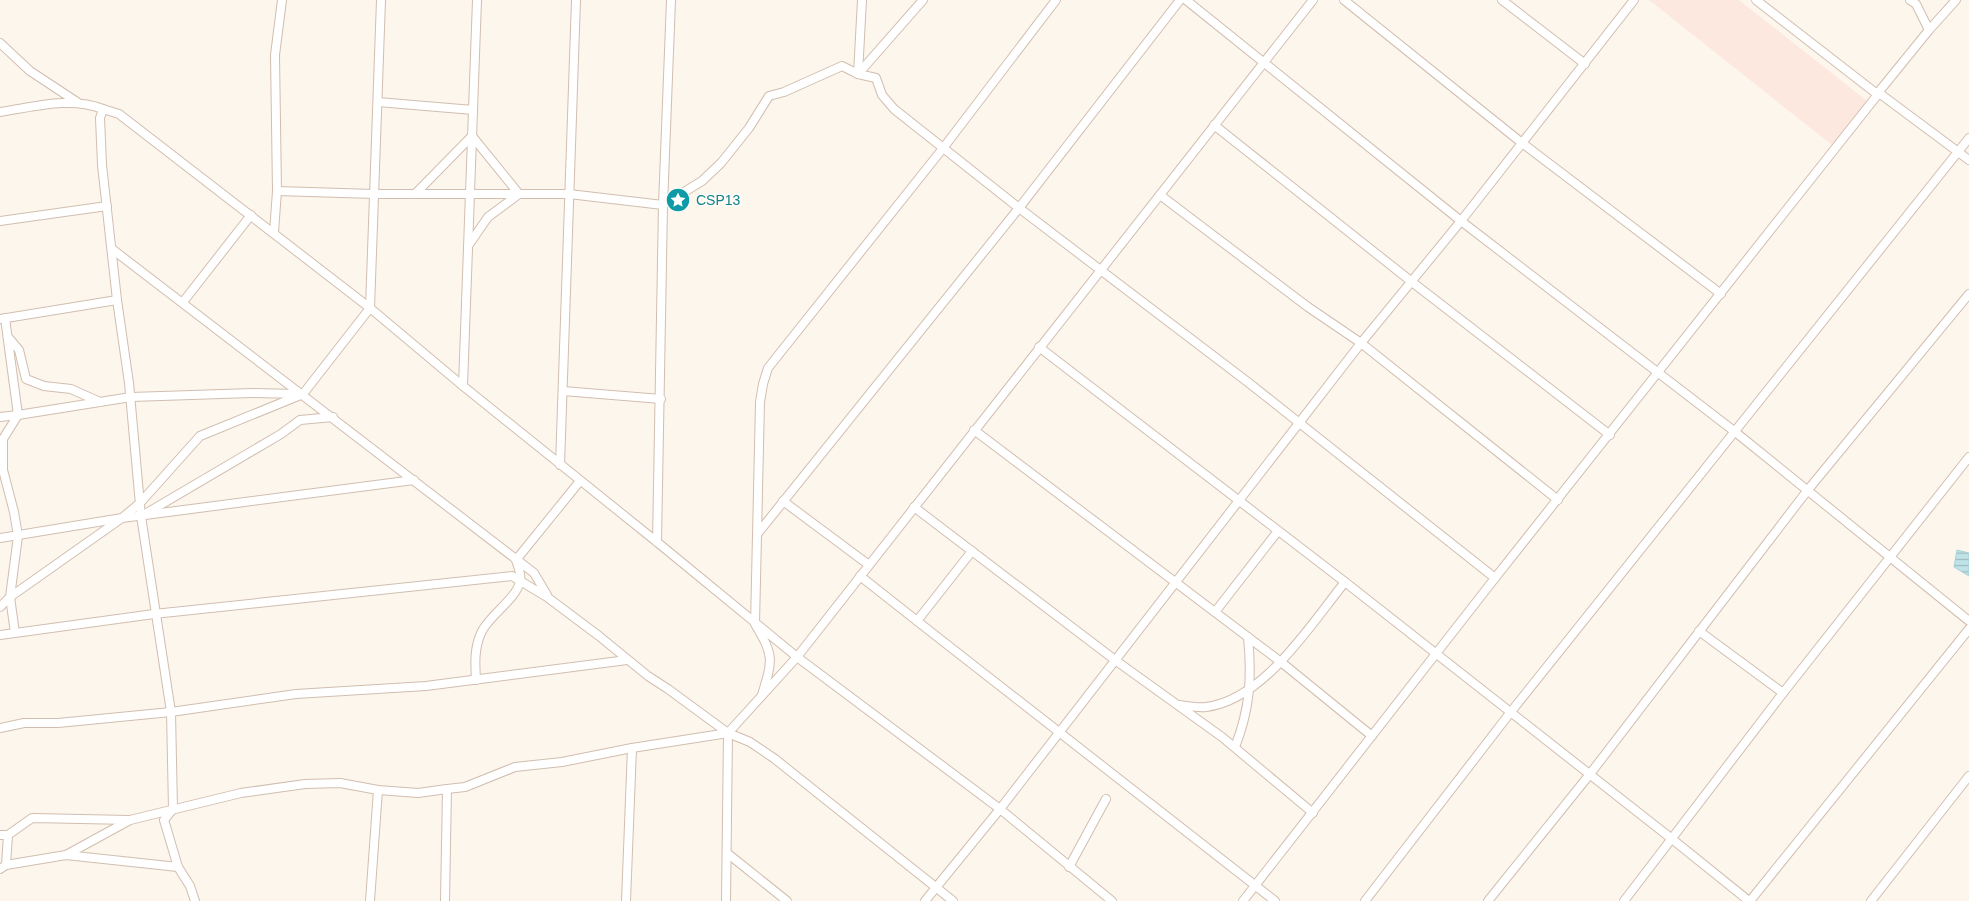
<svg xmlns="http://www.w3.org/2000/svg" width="1969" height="901" font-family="Arial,sans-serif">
<defs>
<pattern id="water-rules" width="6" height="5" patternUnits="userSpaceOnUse" patternTransform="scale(1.25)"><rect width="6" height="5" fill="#bfe3e8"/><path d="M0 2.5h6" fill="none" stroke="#a0bbbe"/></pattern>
</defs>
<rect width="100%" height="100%" fill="#fdf6ec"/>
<polygon fill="#fde8e0" points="1649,0 1739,0 1871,104 1832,145"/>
<polygon fill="url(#water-rules)" stroke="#a5d3da" points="1957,550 1969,553 1969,576 1954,567"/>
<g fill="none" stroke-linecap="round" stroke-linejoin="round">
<g stroke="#d1beb0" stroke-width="10">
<g id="minor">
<polyline points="1186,0 1461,221 1734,431 1969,621"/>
<polyline points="1344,0 1522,143 1721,294"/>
<polyline points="1502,0 1585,64"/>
<polyline points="1756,0 1877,94 1879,93 1969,160"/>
<polyline points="1910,0 1916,4 1929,30"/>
<polyline points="0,43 30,71 77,102"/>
<polyline points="858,74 923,0"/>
<polyline points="858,74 862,0"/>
<polyline points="1877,94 1929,30 1956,0"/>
<polyline points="378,102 473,110"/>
<path d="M0,112C34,107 70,96 103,109"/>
<polyline points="1214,125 1412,282 1610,435"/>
<polyline points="277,191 374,194 569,194 663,205 702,181 721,163 749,128 769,96 784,92 842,66 858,74 876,78 882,95 894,109 1019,208 1249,383 1495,578"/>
<polyline points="415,194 472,136 519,194 488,217 468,246"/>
<polyline points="1160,195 1308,307 1361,343 1558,500"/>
<polyline points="0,221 107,206"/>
<polyline points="274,232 277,191 275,55 282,0"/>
<polyline points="112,249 534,573 547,595"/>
<polyline points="183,302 251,215"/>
<polyline points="5,318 18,415 3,439 3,470 14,512 18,536 10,597 15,633"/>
<polyline points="0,319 117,300"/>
<polyline points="8,337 19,350 26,379 44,386 71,389 100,402"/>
<polyline points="1039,347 1345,582 1672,839 1749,901"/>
<polyline points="463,386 477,0"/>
<polyline points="563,391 661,399"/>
<polyline points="0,417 18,415 131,397 252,393 299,394"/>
<polyline points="974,430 1281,662 1372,736"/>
<polyline points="560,465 576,0"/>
<polyline points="783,501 869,565"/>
<polyline points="914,507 1115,660 1222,737 1313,813"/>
<polyline points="145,514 281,434 300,420 333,417"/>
<polyline points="758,533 1019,208 1180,0"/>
<polyline points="0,538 122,518 414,480"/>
<polyline points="657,542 663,205 671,0"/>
<path d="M860,576C998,685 1137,793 1275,901"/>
<polyline points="0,607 10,597 122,518 140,503 200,436 303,394 370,308 381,0"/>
<polyline points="1215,612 1278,531"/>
<polyline points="917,621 972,551"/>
<polyline points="1699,631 1783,693"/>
<polyline points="0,635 154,614 512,576 547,597 599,636 648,676 668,689 728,733 750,742 775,759 953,901"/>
<path d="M476,680C475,663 474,647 482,631C491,614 515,600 520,582C522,576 518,566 516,560L580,481"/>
<path d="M762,695C773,659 774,656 755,624L760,402L763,384L768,368L944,147L1056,0"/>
<path d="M1179,705C1188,706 1198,708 1206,707C1264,700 1311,624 1345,582"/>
<polyline points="0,728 24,723 58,723 171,712 296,694 426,686 627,660"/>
<path d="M1235,747C1250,709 1252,678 1248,637"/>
<polyline points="0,835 8,835 6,865"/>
<polyline points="8,835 32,818 130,820"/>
<polyline points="727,853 787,901"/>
<polyline points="66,855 130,820 241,793 305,784 340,783 378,790 418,793 447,789 465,787 515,767 562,762 632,748 728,733 797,657 1313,0"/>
<polyline points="1069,867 1106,799"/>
<polyline points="0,869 6,865 66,855 178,867"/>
<polyline points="195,901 190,886 178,867 164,820 173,809 171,712 141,516 129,383 117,300 102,165 100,118 103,109 119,114 370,308 463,386 657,542 797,657 1000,809 1112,901"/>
<polyline points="370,901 378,790"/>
<polyline points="445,901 447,789"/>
<polyline points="626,901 632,748"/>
<polyline points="726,901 728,733"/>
<polyline points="925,901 1000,809 1361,343 1461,221 1634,0"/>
<polyline points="1243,901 1495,578 1879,93"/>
<polyline points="1365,901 1510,713 1969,138"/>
<polyline points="1488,901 1590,774 1807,491 1969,294"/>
<polyline points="1624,901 1783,693 1969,457"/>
<polyline points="1750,901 1969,629"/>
<polyline points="1871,901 1969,776"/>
</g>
</g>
<use href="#minor" stroke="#fff" stroke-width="8"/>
</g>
<defs>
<g id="sight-disc" transform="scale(1.25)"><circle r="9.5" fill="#0f9aa8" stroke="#fffaf3"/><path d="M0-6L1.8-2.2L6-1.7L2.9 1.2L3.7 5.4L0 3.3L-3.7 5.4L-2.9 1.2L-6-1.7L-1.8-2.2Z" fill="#fff"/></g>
</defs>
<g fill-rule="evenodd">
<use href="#sight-disc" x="678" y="200"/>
</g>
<g text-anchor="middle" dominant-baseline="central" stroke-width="4.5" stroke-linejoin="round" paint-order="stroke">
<g font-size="14" fill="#0d838f" stroke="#fffaf3" text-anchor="start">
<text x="696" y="200">CSP13</text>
</g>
</g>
</svg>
